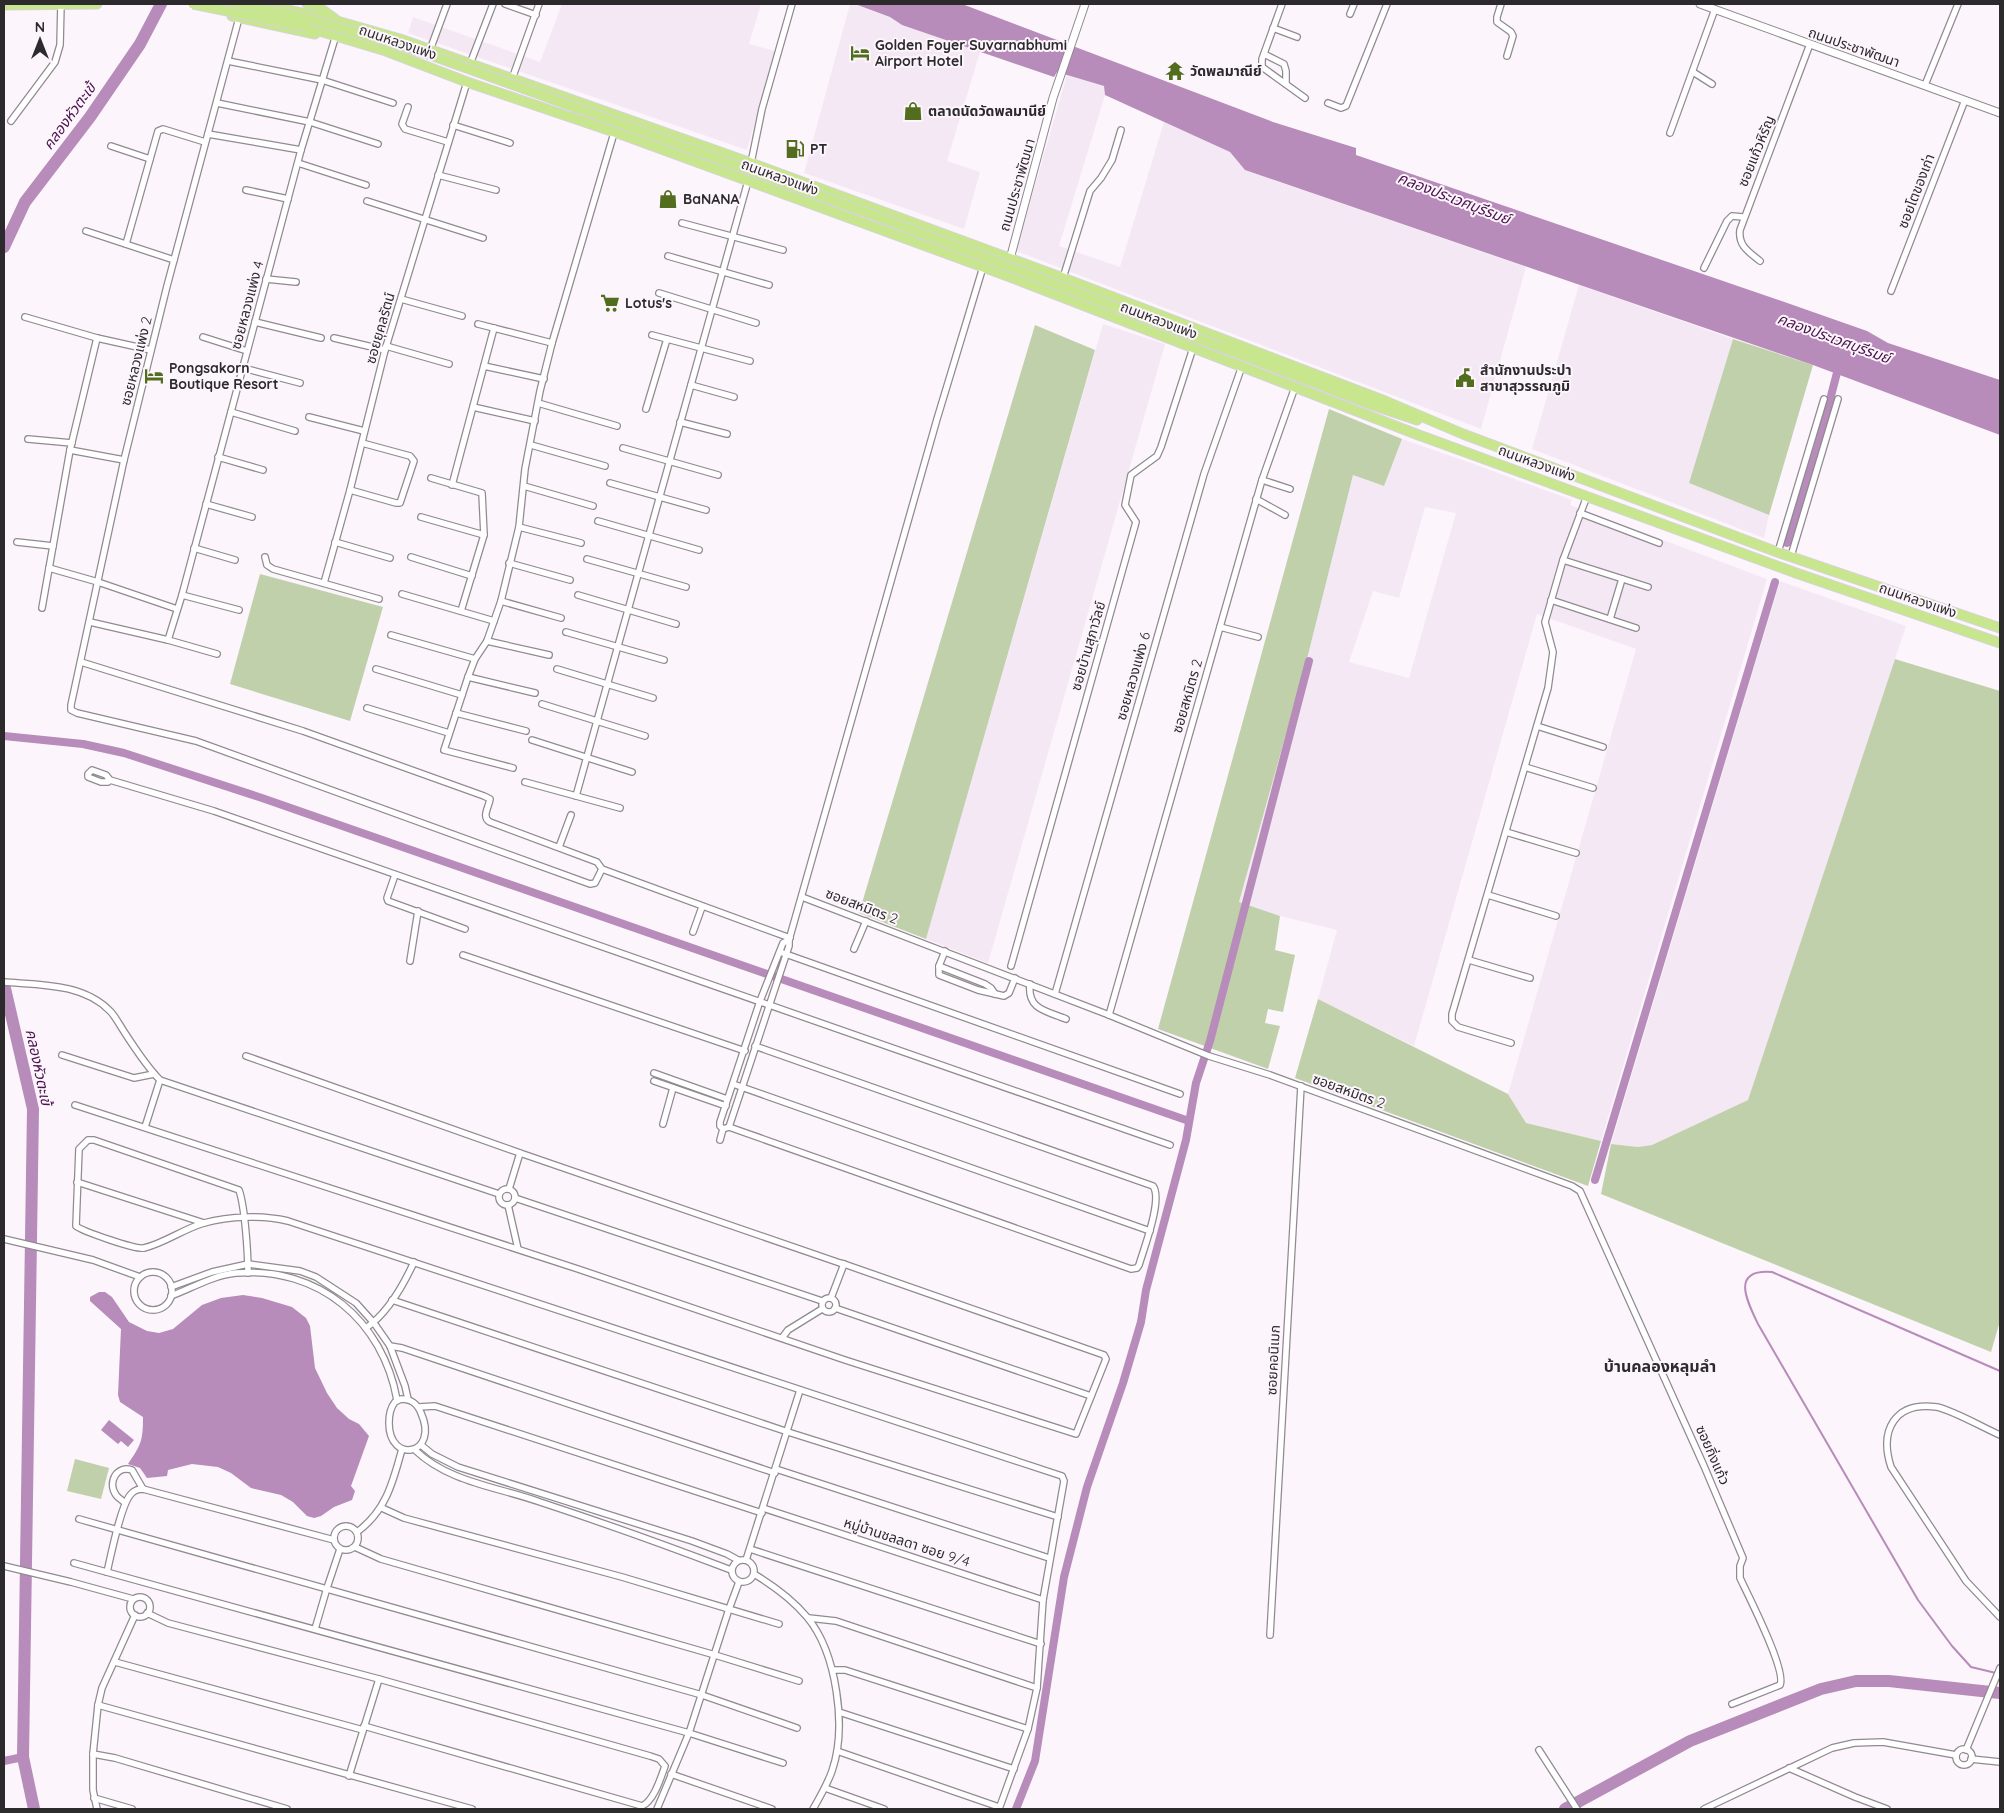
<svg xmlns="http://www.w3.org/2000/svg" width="2004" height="1813" font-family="Quicksand,'Noto Sans Thai',sans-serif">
<rect width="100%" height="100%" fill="#fcf5fc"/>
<g fill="#f5e8f5" fill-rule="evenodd">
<polygon points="562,4 761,4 749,44 775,51 747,150 408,33 413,17 540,62"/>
<polygon points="850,4 855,4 890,17 902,25 980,52 947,161 980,172 964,229 804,173"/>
<polygon points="1067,75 1104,86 1105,95 1059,246 1120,267 1164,122 1230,152 1245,170 1526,267 1481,429 1016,251"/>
<polygon points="1579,285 1733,339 1689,483 1769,515 1764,538 1532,449"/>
<polygon points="1103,324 1165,344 988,963 926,939"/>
<path d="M1402,439L1471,463L1572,500L1570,505L1767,579L1601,1141L1526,1123L1508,1094L1636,649L1537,614L1414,1046L1318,999L1337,930L1280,916L1239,902L1308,655L1353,475L1384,486ZM1425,507L1456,513L1409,678L1349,662L1373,591L1399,598Z"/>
<polygon points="1780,581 1906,626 1748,1100 1652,1145 1638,1147 1611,1144"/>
</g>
<g fill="#c0d0ab">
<polygon points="1035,325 1095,350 926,939 859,913"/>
<polygon points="1733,339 1813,365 1769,515 1689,483"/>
<polygon points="1329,409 1402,439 1384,486 1353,475 1308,655 1239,902 1280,916 1275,950 1295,955 1283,1012 1268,1009 1265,1023 1280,1026 1268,1069 1158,1029"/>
<polygon points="260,574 383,607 350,721 230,684"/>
<polygon points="1895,659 2000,691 2000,1321 1991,1352 1601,1194 1611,1144 1638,1147 1652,1145 1748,1100"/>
<polygon points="1318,999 1508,1094 1526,1123 1601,1141 1588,1186 1295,1078"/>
<polygon points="75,1459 109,1468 101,1499 67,1491"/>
</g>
<g fill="#b78bba">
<polygon points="855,4 962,4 1273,122 1356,148 1356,155 1793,305 1867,331 1888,343 2000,380 2000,435 1813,365 1245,170 1230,152 1105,95 1104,86 1057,72 1054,77 902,25 890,17"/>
<path d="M99,1292H105L112,1297L129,1322L147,1331L159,1333L173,1329L202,1305L221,1298L243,1295L262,1298L292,1307L306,1318L310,1326L315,1368L327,1393L337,1408L349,1419L359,1424L369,1436L351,1486L355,1491L352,1500L334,1507L321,1516L314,1518L307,1516L293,1502L281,1495L251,1488L231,1473L218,1467L192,1464L168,1470L167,1476L147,1478L140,1468L128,1464C141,1445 143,1441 143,1417L120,1402L118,1395L121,1329L90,1301V1297Z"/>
<polygon points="109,1420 134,1440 128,1447 121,1441 118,1444 101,1430"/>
</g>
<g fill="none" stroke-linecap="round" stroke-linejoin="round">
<path stroke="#b78bba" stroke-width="2" d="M1996,1673L1971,1667L1952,1646L1918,1600L1758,1324C1747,1301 1730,1269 1772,1272L2000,1371"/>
<g stroke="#b78bba" stroke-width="8">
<polyline points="1787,543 1818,446 1839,365"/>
<polyline points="4,736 83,744 124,753 262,798 1186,1120"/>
<polyline points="1595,1180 1775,582"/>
<polyline points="4,1761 23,1757"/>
<polyline points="1016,1809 1035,1761 1064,1577 1087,1487 1123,1383 1141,1322 1146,1290 1186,1140 1196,1083 1210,1041 1309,661"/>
</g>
<g stroke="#b78bba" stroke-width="12">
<polyline points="4,247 25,202 90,117 140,44 161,4"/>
<polyline points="4,984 33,1109 23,1757 34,1809"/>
<polyline points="1565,1809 1690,1741 1821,1689 1856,1681 1889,1681 2000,1693"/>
</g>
<g stroke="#918a91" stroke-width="8">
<g id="minor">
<polyline points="505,4 536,15"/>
<polyline points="1282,4 1262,59 1262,67 1305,98"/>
<polyline points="1501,4 1497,17 1497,22 1511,32 1513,36 1507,56"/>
<polyline points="1350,14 1354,4"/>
<polyline points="239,18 167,286 124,460 71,705 71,710 77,713 196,741 590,884 595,883 602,869"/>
<polyline points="1273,28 1297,37"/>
<polyline points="430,50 447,4"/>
<polyline points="1264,54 1284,64 1286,71 1286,84"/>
<polyline points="228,61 322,80 393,103"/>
<polyline points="470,64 493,4"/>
<polyline points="1693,72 1712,84"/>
<polyline points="512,79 539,4"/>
<polyline points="1925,85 1958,4"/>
<polyline points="217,103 310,122 378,144"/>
<polyline points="1328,103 1341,108 1346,106 1387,4"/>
<polyline points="408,107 402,124 405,129 448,142"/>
<polyline points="11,121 55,62 60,45 61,4"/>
<polyline points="453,125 510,143"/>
<polyline points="1670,133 1715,9"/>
<polyline points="208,134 301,150"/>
<polyline points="111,146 150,159"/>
<polyline points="298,163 366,185"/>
<polyline points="751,163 762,109 792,4"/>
<polyline points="438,175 496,190"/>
<polyline points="246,190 288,199"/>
<polyline points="367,201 483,238"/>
<polyline points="682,223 783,250"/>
<polyline points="86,231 174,260"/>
<polyline points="126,244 158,131 163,129 205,142"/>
<polyline points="668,256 769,285"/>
<path d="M1760,261C1749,252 1738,246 1740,230L1810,44"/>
<polyline points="1704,268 1727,221 1732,216 1743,217"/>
<polyline points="1063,278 1090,191 1101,178 1112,160 1121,130"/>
<polyline points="266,279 296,282"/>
<polyline points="1891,291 1965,100"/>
<polyline points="659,293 756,323"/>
<polyline points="401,299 462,316"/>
<polyline points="25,317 97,338 151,350"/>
<polyline points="255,322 321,338"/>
<polyline points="478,324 552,343"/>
<polyline points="652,335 750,361"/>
<polyline points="203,337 247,351"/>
<polyline points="334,338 385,350"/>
<polyline points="386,346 449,364"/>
<polyline points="484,366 544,379"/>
<polyline points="243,368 300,383"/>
<polyline points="691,385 734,397"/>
<polyline points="538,403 617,426"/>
<polyline points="473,407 535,421"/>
<polyline points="646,409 667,339"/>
<polyline points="231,412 295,431"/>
<polyline points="309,417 364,431"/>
<polyline points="680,422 727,434"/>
<polyline points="28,439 72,443"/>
<polyline points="531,445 605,466"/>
<polyline points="623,448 718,475"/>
<polyline points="70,450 124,460"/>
<polyline points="218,457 263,470"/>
<polyline points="431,478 482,493 484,535 461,611"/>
<polyline points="1262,480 1290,489"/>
<polyline points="610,483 706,510"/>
<polyline points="452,485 494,328"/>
<polyline points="524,486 593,506"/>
<polyline points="350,490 396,503 400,503 414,461 410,456 362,443"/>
<polyline points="1256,499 1285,515"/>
<polyline points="206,504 252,517"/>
<polyline points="1580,513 1659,543"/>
<polyline points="421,517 484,535"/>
<polyline points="598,521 699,550"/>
<polyline points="519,527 581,543"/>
<polyline points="17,542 53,546"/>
<polyline points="335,542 390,558"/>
<polyline points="194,548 235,560"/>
<polyline points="1778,552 1824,399"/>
<polyline points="1791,556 1838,399"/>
<polyline points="265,557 267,565 273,569 379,599"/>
<polyline points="411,557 472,576"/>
<polyline points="587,559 686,587"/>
<polyline points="1563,560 1648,587"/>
<polyline points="509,563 570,580"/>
<polyline points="49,568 98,582 177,609"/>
<polyline points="324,583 350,490 385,350 467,82"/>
<polyline points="402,594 494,621"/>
<polyline points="182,595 239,610"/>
<polyline points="578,595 676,624"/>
<polyline points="1551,600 1636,628"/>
<polyline points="501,601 561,618"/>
<polyline points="42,608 70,450 97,338"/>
<polyline points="1610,619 1622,579"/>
<polyline points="90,622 168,640 217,654"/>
<polyline points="1220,627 1258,637"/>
<polyline points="566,632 664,660"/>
<polyline points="391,635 475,659"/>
<polyline points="168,640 182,595 301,150 336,35"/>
<polyline points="487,641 549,655"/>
<path d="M81,662L303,731L484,796L490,799C489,807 481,817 490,822L597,862L602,869L790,938"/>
<polyline points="376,669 462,695"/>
<polyline points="557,669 653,698"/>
<polyline points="468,677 535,693"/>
<polyline points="542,704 645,736"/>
<polyline points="367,708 449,733"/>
<polyline points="456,713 526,731"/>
<polyline points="1537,726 1603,747"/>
<polyline points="532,740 632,772"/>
<polyline points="1525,767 1593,788"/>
<polyline points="513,768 444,750 468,677 475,659 487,641 501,601 519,527 525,469 540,391 552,343 614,133"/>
<polyline points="110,780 108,782 101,782 88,777 88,774 92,770 106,775 110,780 214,811 1170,1145"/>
<polyline points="525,782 620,808"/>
<polyline points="576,796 748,181"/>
<polyline points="1506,832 1576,853"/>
<polyline points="559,847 571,815"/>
<polyline points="395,875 387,898 388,901 465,929"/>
<polyline points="1488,895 1556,916"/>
<path d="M802,897L1109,1015L1209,1056L1270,1075L1572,1186L1580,1191L1704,1466L1743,1558L1740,1566V1578C1748,1595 1787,1671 1780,1685L1732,1704"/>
<polyline points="693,932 702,907"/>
<polyline points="789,940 937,419 983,267"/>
<polygon points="789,940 789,946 729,1127 723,1129 720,1126 720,1122 760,1001 783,943"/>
<polyline points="854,949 866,921"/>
<polyline points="945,951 939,966 939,975 978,990 1004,996 1009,993 1015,978"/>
<polyline points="780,952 1180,1094"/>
<polyline points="463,955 745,1051"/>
<polyline points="1469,960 1530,978"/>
<polyline points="410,961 418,911"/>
<polyline points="939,966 985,984 991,988 995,994"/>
<polyline points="1011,966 1136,522 1125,505 1131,475 1157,456 1161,447 1193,348"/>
<path d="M4,982C39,985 83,983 110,1011C115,1016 119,1024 123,1030C134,1047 146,1066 160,1080L499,1194"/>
<path d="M1030,984C1027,1010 1047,1011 1066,1019"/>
<polyline points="1055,994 1204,474 1242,366"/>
<polyline points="1109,1015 1262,480 1295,387"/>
<polyline points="1511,1043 1458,1027 1452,1021 1452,1014 1548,688 1553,652 1545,622 1563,560 1587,496"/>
<polyline points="62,1055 134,1078 154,1074"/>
<polyline points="246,1056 520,1153 840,1263 844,1264 831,1298"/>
<polyline points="654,1073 727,1099"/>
<polyline points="654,1081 726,1106"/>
<polyline points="733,1084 1150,1231"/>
<polyline points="75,1105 578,1269 845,1360 1076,1434 1106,1359 1104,1355 844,1264"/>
<polyline points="663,1124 673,1088"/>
<polyline points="145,1127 160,1080"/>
<path d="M729,1127L1131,1269L1137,1268L1139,1265C1144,1248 1163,1199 1153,1186L755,1046"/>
<polyline points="720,1140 723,1129"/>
<polyline points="77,1182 204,1223"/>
<circle cx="507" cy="1197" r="8"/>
<polyline points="509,1189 520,1153"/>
<polyline points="515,1198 822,1301"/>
<polyline points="508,1205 518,1249"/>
<polyline points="4,1239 93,1260 140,1277"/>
<circle cx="153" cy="1291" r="19"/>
<path d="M248,1273C248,1254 245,1207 239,1190L94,1140H88L79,1149L76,1226C82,1231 136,1250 144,1248C165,1243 183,1229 204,1223C230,1216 262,1215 288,1221L1062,1476L1064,1481L1043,1600L1037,1688L1028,1729L999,1809"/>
<polyline points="171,1287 212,1272 248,1264 300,1271 316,1277 356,1303 374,1323 390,1346 405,1386 408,1399"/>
<path d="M171,1296C192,1288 214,1275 236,1273C319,1266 383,1321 397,1400"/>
<circle cx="829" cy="1305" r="7"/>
<polyline points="392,1300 788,1432 1058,1517"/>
<polyline points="835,1308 1091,1396"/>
<path d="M366,1328C388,1313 403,1286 414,1262"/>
<polyline points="782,1338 788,1330 822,1309"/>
<polyline points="390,1346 402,1348 775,1473"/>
<path d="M401,1399C411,1399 417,1403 421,1413C440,1455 389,1465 389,1423C389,1415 390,1408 395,1402Z"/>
<polyline points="419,1407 435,1406 762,1513"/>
<path d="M2000,1435C1984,1428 1952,1410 1937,1407C1895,1401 1879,1430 1891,1467L1966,1581L2000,1617"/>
<polyline points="421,1445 432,1454 458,1467 692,1541 727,1554 738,1560"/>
<path d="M415,1450C448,1482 498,1487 540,1502C604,1523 668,1546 731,1570"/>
<polyline points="776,1469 1049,1558"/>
<path d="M125,1503C122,1500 118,1498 116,1495C107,1482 117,1465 132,1470L143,1489"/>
<polyline points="382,1508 404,1518 622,1577 779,1624"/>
<polyline points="763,1508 1043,1600"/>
<polyline points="79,1519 702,1695 797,1728"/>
<circle cx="346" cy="1538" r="12"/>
<path d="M357,1532C386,1511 393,1482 402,1449"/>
<polyline points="355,1547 381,1559 715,1655 799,1681"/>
<polyline points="750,1549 1041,1644"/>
<circle cx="743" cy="1571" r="11"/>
<polyline points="746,1560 800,1390"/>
<polyline points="74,1563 689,1733 783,1763"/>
<polyline points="4,1566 71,1582 133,1599"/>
<path d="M107,1572C111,1556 121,1502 132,1493C135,1490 139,1489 143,1489L334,1540"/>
<path d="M754,1574C774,1586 792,1599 807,1617C837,1653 847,1728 832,1771C827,1785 820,1797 813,1809"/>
<circle cx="140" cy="1607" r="10"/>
<path d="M147,1613L168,1623L379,1679L650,1756L659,1759L665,1766C661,1777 654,1801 642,1806L364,1726"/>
<polyline points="809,1618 836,1621 1037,1688"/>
<polyline points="315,1629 327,1588 340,1549"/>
<polyline points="1270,1635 1301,1086"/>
<polyline points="115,1662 363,1730"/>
<polyline points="833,1670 845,1670 1028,1729"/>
<polyline points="98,1705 472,1809"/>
<polyline points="839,1712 1014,1769"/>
<circle cx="1964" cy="1757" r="8"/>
<polyline points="1539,1750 1577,1809"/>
<polyline points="1966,1750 2000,1668"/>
<polyline points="837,1751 999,1807"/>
<polyline points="93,1754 115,1758 287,1809"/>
<polyline points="1971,1759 2000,1762"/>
<polyline points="1789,1768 1855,1797 1887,1809"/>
<polyline points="671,1774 772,1809"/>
<polyline points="349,1776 379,1679"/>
<polyline points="825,1788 884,1809"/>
<polyline points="94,1798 132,1809"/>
<polyline points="97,1809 93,1790 93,1754 98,1705 102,1688 135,1615"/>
<polyline points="657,1809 689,1733 729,1609 739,1582"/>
<polyline points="1704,1809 1832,1748 1854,1743 1883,1742 1956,1755"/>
</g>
</g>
<g stroke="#918a91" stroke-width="9">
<g id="tertiary">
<polyline points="1700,4 2000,113"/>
<polyline points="1010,259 1053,98 1085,4"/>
</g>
</g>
<g stroke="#d5d4d5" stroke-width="11">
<g id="primary">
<polyline points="221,4 248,8"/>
<polyline points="262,4 337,21 400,39 751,163 1063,278 1385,401 1463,434 1780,553 2000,628"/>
<polyline points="307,4 317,6 335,19"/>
<polyline points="4,5 97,4"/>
<polyline points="232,16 315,34"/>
<polyline points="306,27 386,51 467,82 626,136 1005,275 1416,434 1796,573 2000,643"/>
<polyline points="1221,347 1372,405 1417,420"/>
</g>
</g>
<use href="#minor" stroke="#fff" stroke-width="5.5"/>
<use href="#tertiary" stroke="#fff" stroke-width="7"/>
<use href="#primary" stroke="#c8e68d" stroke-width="9"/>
<g stroke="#d5d4d5" stroke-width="11" stroke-linecap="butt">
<g id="primary-bridge">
<polyline points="193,4 306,27"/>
<polyline points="241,4 309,19 428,54 873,215 1221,347"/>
</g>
</g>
<use href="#primary-bridge" stroke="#c8e68d" stroke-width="9"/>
</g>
<defs>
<g id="hotel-bare" transform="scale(1.5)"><path d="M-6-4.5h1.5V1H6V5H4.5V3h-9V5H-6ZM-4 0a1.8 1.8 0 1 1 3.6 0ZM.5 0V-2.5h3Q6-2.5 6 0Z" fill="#536d1f" stroke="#fcf5fc" stroke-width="2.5" paint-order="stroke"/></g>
<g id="temple-bare" transform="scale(1.5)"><path d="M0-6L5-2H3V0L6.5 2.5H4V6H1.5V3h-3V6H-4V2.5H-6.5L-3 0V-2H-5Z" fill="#536d1f" stroke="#fcf5fc" stroke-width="2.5" paint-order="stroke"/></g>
<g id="shop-bare" transform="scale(1.5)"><path d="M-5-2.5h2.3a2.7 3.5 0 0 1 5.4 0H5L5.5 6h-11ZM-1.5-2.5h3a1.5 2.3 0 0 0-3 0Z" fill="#536d1f" stroke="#fcf5fc" stroke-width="2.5" paint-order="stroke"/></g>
<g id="fuel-bare" transform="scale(1.5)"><path d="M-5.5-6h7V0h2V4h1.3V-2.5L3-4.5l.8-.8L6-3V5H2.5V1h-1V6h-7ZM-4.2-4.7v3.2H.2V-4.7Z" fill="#536d1f" stroke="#fcf5fc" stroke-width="2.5" paint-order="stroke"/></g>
<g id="supermarket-bare" transform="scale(1.5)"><path d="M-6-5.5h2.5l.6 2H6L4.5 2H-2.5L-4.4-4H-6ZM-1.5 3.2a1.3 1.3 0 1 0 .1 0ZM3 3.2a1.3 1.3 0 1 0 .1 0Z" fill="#536d1f" stroke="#fcf5fc" stroke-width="2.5" paint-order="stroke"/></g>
<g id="civic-bare" transform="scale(1.5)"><path d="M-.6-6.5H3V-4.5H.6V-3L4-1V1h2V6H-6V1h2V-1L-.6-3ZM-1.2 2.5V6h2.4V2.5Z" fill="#536d1f" stroke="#fcf5fc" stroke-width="2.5" paint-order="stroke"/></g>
</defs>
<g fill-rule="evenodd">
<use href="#hotel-bare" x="860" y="53"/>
<use href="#temple-bare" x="1175" y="71"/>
<use href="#shop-bare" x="913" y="111"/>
<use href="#fuel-bare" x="795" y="149"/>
<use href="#shop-bare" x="668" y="199"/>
<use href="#supermarket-bare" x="610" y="303"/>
<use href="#hotel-bare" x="154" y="376"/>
<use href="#civic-bare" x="1465" y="378"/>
</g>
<g text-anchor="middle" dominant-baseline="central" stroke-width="4" stroke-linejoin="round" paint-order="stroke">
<g font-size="14" fill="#2d2a2d" stroke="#fcf5fc">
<text transform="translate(398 42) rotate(19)">ถนนหลวงแพ่ง</text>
<text transform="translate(1854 47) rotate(19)">ถนนประชาพัฒนา</text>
<text transform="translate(1756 151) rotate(-68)">ซอยแก้วหิรัญ</text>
<text transform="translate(780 177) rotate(20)">ถนนหลวงแพ่ง</text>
<text transform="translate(1017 185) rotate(-74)">ถนนประชาพัฒนา</text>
<text transform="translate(1916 191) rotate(-69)">ซอยโตของเก่า</text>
<text transform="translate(247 305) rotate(-75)">ซอยหลวงแพ่ง 4</text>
<text transform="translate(1159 320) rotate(21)">ถนนหลวงแพ่ง</text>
<text transform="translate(380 328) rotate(-74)">ซอยยุคลรัตน์</text>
<text transform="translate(136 361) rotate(-76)">ซอยหลวงแพ่ง 2</text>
<text transform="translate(1537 463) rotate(20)">ถนนหลวงแพ่ง</text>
<text transform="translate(1918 600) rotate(19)">ถนนหลวงแพ่ง</text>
<text transform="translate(1088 646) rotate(-74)">ซอยบ้านสุภาวัลย์</text>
<text transform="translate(1133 676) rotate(-74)">ซอยหลวงแพ่ง 6</text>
<text transform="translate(1187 696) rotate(-74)">ซอยสหมิตร 2</text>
<text transform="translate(862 906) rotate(21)">ซอยสหมิตร 2</text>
<text transform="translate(1349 1091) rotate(20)">ซอยสหมิตร 2</text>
<text transform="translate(1273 1360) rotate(-87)">ซอยคอนิเมก</text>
<text transform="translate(1713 1455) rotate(66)">ซอยกิ่งแก้ว</text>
<text transform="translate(907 1542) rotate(18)">หมู่บ้านชลลดา ซอย 9/4</text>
</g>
<g font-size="14" font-weight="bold" fill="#2d2a2d" stroke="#fcf5fc" text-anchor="start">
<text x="875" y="45">Golden Foyer Suvarnabhumi<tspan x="875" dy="16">Airport Hotel</tspan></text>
<text x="1190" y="71">วัดพลมาณีย์</text>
<text x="928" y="111">ตลาดนัดวัดพลมานีย์</text>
<text x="810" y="149">PT</text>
<text x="683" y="199">BaNANA</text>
<text x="625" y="303">Lotus's</text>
<text x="169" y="368">Pongsakorn<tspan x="169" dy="16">Boutique Resort</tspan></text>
<text x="1480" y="370">สำนักงานประปา<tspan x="1480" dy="16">สาขาสุวรรณภูมิ</tspan></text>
</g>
<g font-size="15" font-style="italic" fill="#4a134e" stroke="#fcf5fc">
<text transform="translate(69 116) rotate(-54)">คลองหัวตะเข้</text>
<text transform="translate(1454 198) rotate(21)">คลองประเวศบุรีรมย์</text>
<text transform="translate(1834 338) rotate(20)">คลองประเวศบุรีรมย์</text>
<text transform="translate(39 1067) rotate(78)">คลองหัวตะเข้</text>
</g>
<g font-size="16" font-weight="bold" fill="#2d2a2d" stroke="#fcf5fc">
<text x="1660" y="1366">บ้านคลองหลุมลำ</text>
</g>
</g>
<rect width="2004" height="1813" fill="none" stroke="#2d2a2d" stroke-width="10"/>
<g transform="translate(40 40)" stroke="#fcf5fc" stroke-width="4" paint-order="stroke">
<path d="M0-4L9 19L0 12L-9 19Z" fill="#2d2a2d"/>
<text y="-8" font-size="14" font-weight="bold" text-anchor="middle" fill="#2d2a2d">N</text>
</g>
</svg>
